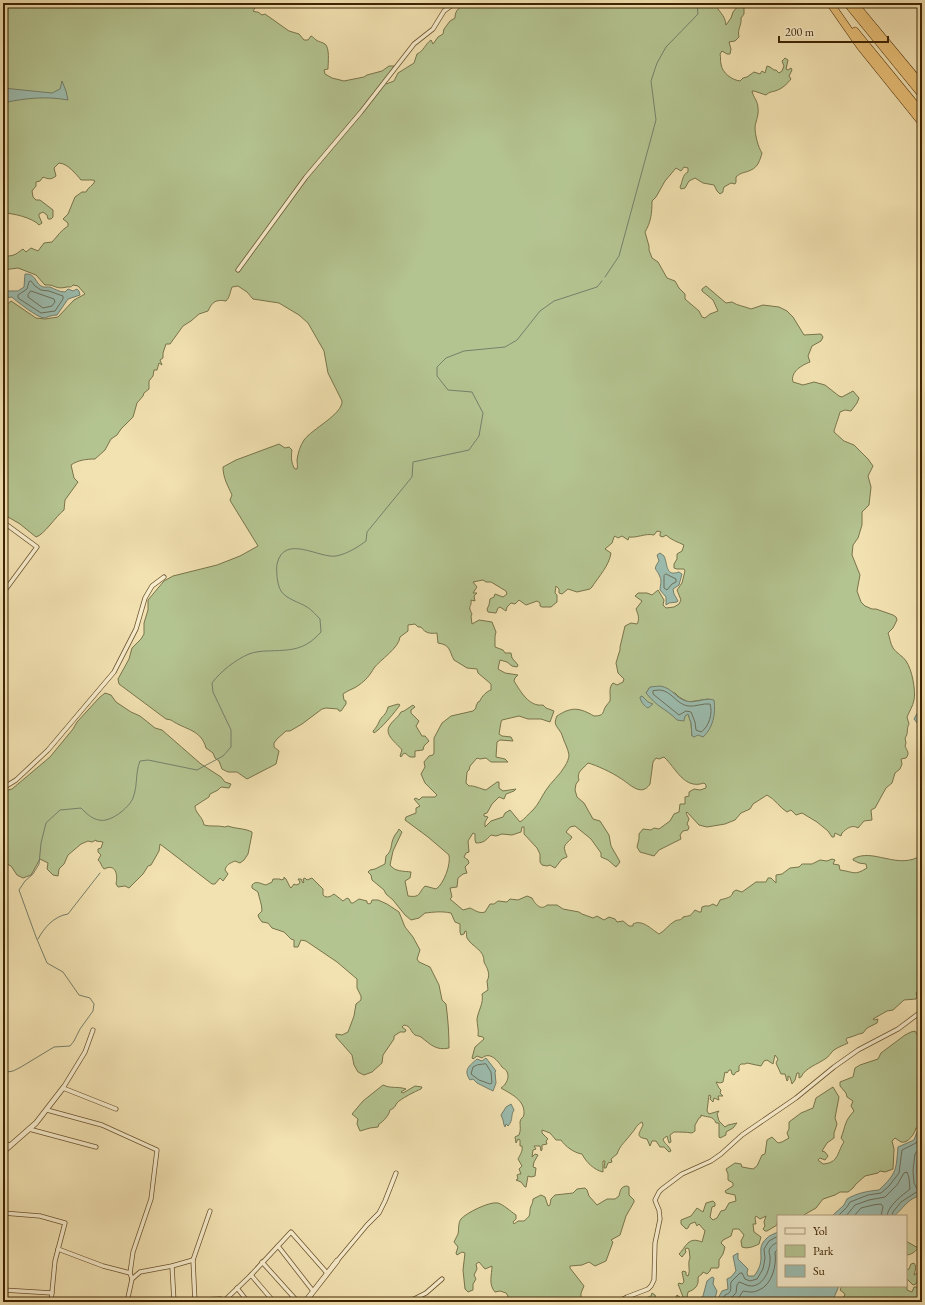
<svg xmlns="http://www.w3.org/2000/svg" width="925" height="1305" font-family="'EB Garamond',serif">
<rect width="100%" height="100%" fill="#f2e1b1"/>
<filter id="stains"><feTurbulence type="fractalNoise" baseFrequency=".005" numOctaves="4"/><feColorMatrix values="0 0 0 0 .2 0 0 0 0 .09 0 0 0 0 .02 0 0 0 .5 -.17"/></filter>
<radialGradient id="worn" r=".72"><stop offset=".6" stop-color="#630" stop-opacity="0"/><stop offset="1" stop-color="#630" stop-opacity=".3"/></radialGradient>
<g fill="#b4c491" stroke="#79744a" fill-rule="evenodd">
<path d="M3,3H256L257,5L253,11L256,12H258L262,15L265,14L289,31L299,34L304,40H308L311,36C313,37 314,38 316,40C319,42 322,42 325,44C330,48 328,63 328,69L324,70L325,74L332,78L344,81L364,77L367,75L382,71L389,66H394L385,83L386,84L394,81L398,73L414,63L417,54C424,51 425,44 431,40L433,44L438,37L443,34L444,29L450,21L455,18C455,9 460,8 466,3H715C718,12 725,14 726,25L731,18L733,12L738,6L744,8V14L741,18C742,25 737,29 739,37L735,41L729,42L731,49L730,54H727L722,51L720,54C721,57 720,61 721,64C722,73 732,80 740,81L743,78L747,77L754,72L760,74L762,71L765,73L767,66L770,67L774,70H776L779,73L782,71L784,66L782,61L785,58L788,60L786,69L788,70L791,68L792,70L789,76L791,79C787,84 782,89 775,91C771,92 769,92 766,95L754,91H752C753,97 758,101 758,108C759,115 756,120 755,127C755,135 758,147 762,153C760,160 758,167 751,170C745,173 741,172 736,177V182L735,184L731,183L724,187L723,190V192L720,194L717,191L714,185L703,183L695,178L689,181L685,188L681,189L680,187C683,181 682,175 688,172V168L684,167L681,171L676,168L665,181L656,197L652,201C652,213 651,222 645,232L649,246V250L652,258L658,262L667,278L675,281L679,288L685,294V299L699,311L702,317L705,318L710,314L718,311L713,300L702,291V289L706,286L726,303L732,302C738,306 744,306 751,309L763,305L779,307L787,311L793,317L804,335L821,334L823,337L821,341L812,346L808,356L810,362C802,365 790,372 793,382L803,385L814,382L825,385L839,396L842,397L853,391L859,398L857,403L851,411L845,410L840,412C839,417 834,429 834,432L844,441L854,445L868,459L873,466L868,476L871,487L869,505L862,512V525L858,538L853,545L852,555L860,575L857,591L861,602L865,606L872,609H876L893,615L896,617L897,620L893,628L888,633C890,638 890,643 893,648C896,653 903,656 906,661C912,669 916,691 914,700C913,706 909,712 907,717L909,724C906,729 909,733 905,738L906,743L905,746C907,751 910,753 906,758L901,759L902,764L900,769L895,773L892,783L886,788L875,808L871,810L872,820L864,821L858,828C852,824 846,829 842,833L841,836L835,833L834,837H832L828,831L817,822L802,813L796,815L791,810L787,812C780,808 775,799 767,795L753,804L750,809L741,813L735,820L725,824L707,827L699,825L687,812L686,813L689,819L687,824L689,827L688,830L683,831L680,835L681,839L659,850L654,856L640,852L637,847L639,839V834L643,829L651,830L654,828L659,829L670,821L674,814L679,812L680,804H685V797L689,796V792L694,789L700,790L706,788V785L704,783C684,790 676,768 664,757L659,759L656,758L653,762L650,784C641,798 629,783 620,778C613,773 596,765 588,763C583,769 576,772 579,780L576,784L575,790L577,797L584,803L593,819L600,821L609,835L611,846L619,860L620,862L616,867L608,860L601,857V853L591,839L575,826L570,827L566,832L572,837C570,842 562,844 565,851C565,853 567,855 567,857L562,859L555,868L550,865L547,866L542,865L540,862V854L537,848L524,834V827H522L521,832L512,835L502,834L496,836L491,835C486,840 484,843 476,843L475,840V834L473,833L468,841L469,852L466,853L464,857L468,860L469,863L465,867L467,873L463,874L458,878L457,887L450,888L452,897L450,899L463,910L470,908C475,910 479,914 485,912L490,904H494L498,901L507,902L510,899L518,900L527,896L532,898C535,904 541,911 547,905H557L563,909L579,912L582,914L593,918L597,916L604,920L609,917L615,919L617,922L623,921L629,926H633V924C642,919 651,929 659,934C665,931 668,925 675,921C679,919 681,921 683,917C692,915 689,917 695,910L699,912H701L702,907L705,906H709L713,904L717,906L720,900C726,898 732,898 733,892L736,890L742,892L756,882H766L768,878H771L776,883V875L782,874L790,868L799,867L802,864H812L820,860L827,861L832,859L835,860L833,864L839,865L840,870C855,872 854,876 867,868L866,864L859,863L853,860V859C873,847 898,871 922,855V986L916,993L917,996L916,999L904,1000L893,1010L887,1011L873,1019L874,1020L878,1019L877,1023L867,1028L863,1033C857,1034 853,1037 847,1038L846,1040L848,1043C844,1045 838,1047 834,1050C831,1052 829,1057 825,1059C818,1064 805,1068 801,1077L799,1078V1073H797L795,1080L792,1084L790,1077L788,1076V1080L787,1081L785,1074H781L776,1063L778,1059L775,1055L773,1064L767,1060L764,1061L761,1066L747,1063L745,1064H741L739,1066V1071L736,1072L734,1075L732,1074L731,1070H729L727,1073L725,1072L723,1082L720,1083L716,1082L719,1088L721,1090L720,1093L723,1096H718L719,1100L714,1098L713,1102L710,1099L711,1096L709,1095L707,1111L709,1114L719,1111L717,1114L719,1121L725,1127L728,1125L737,1123L733,1128L726,1132V1135L720,1138L719,1137V1123H716C713,1115 707,1118 701,1115V1117L699,1118L695,1125V1131L692,1133C686,1132 680,1132 674,1132L670,1135L671,1142L669,1143L667,1136L663,1139C664,1144 669,1145 671,1151L669,1152L664,1147H660L656,1141H652L650,1146L647,1139C635,1137 639,1134 643,1125L642,1122C635,1126 636,1129 631,1134C626,1141 620,1145 617,1154L611,1159L612,1162L608,1163L606,1168H604L605,1161H603V1172C594,1170 586,1162 582,1154C574,1153 565,1146 561,1140H556L550,1133L542,1130V1133L548,1139L546,1141L547,1144L542,1145V1150L541,1151L540,1146H534L536,1149L533,1150L532,1157L535,1154L538,1155L534,1162L533,1167L536,1168L535,1176L531,1177L528,1176L526,1187H525L521,1182L516,1180L518,1179L517,1175L519,1174H521L519,1169L522,1166L518,1159C520,1155 523,1151 522,1146H520V1140L518,1139L516,1143L515,1137L519,1135C521,1130 520,1127 520,1122C520,1118 524,1118 524,1114C525,1100 511,1094 501,1088C506,1085 510,1077 507,1072C505,1068 505,1070 502,1067C498,1061 490,1051 482,1058L477,1056L473,1059L472,1058L475,1047L484,1039L483,1037L478,1036C479,1030 477,1025 477,1019C478,1011 484,1003 482,994L488,990L487,981C491,974 487,968 484,962C485,950 472,947 467,938C466,936 467,933 466,931H465L464,934L461,935L460,932V924L455,922L451,913C441,911 435,912 425,913L419,918L411,920L405,915L393,900L386,894L384,890L372,880L371,875L368,872L370,870L375,869L385,864L386,856C393,850 390,844 394,837C395,834 398,832 399,829L402,832L393,851L390,865C395,872 404,871 411,872L410,878L405,881L408,896C421,898 418,893 425,886L436,889C444,884 451,864 449,855L428,837L405,820L406,817L416,813V808L420,806L414,799L416,798L419,800L422,797H435L437,795L425,783L421,774L425,767L424,762L429,756L433,755L434,753V738L442,723L451,716L473,711L476,708V706L478,702L480,701C481,697 487,691 491,690V684L478,673L477,669L467,668L454,660C449,651 451,645 438,643L437,633C430,634 425,633 421,627H418L415,624L408,625V631L400,637C399,648 380,660 374,668C370,675 366,680 359,685C354,689 348,690 343,694L344,700L346,701V704L341,711H339L338,709L326,708L322,709L302,724L290,731H286L277,739L274,743V747L279,751L276,764L247,779L237,772H228L222,769L219,761L215,758L213,753L206,748C201,729 185,730 171,720L166,719L119,684L118,679L129,659L132,648L141,639L144,634V623L148,610V600L164,581L173,576L217,565L240,556L258,546L231,502L230,500L232,495C228,486 223,478 223,467L236,460L279,444L285,448L289,447L292,450C291,456 291,464 295,469H297C298,466 297,463 297,460C298,453 300,446 304,440C312,429 343,414 342,401L328,373L324,351L308,323L299,315L279,303L253,299L247,292L238,286L232,287C230,292 230,297 226,301C216,299 212,302 208,311L199,314L191,321L183,326L170,344H166L163,353V358L160,360L162,365L159,363L157,370H154L153,376L149,381V389L144,393L143,396L137,403L133,417L121,429L117,435L111,439L105,450L95,459C87,459 78,460 71,465L74,478L78,482L65,500L64,510C56,516 44,535 36,537L20,524L3,514V314L5,312V306L11,301L36,318L45,319L58,317L74,300L85,294L78,286L73,285C69,289 73,286 67,287C54,290 56,284 45,285L36,275L18,268L3,270V261L7,256C15,256 17,253 23,249L26,252L31,248L38,251L44,243L52,242C57,237 61,230 68,226V223L63,219L68,214L75,197L82,192H86C88,187 93,186 95,181L93,180H81C76,174 67,163 59,163L54,168L56,176C51,180 48,179 43,177L40,181L36,182V186L32,191L33,197L36,200H40L53,210V217L51,219H48L47,215L43,212L39,214V216L42,223L39,225C33,218 13,213 3,213ZM657,531L661,532L660,534V536L663,537L666,535C671,540 678,542 684,545L682,551L677,554V559L674,564V568L677,569H684L685,571L682,583L677,590L681,600L679,604L674,607L666,608L663,605L664,600L658,590L652,595L647,593H638L635,596L642,601L636,609C638,614 640,619 637,624L631,623L625,626L620,647V650L618,656L616,663L618,673L624,679L623,682L617,685L613,683C608,688 611,695 610,701C609,703 607,704 606,706C602,712 605,716 594,716C580,708 572,706 557,716C552,726 559,727 562,735C564,742 568,748 569,755C569,758 567,763 565,766C560,775 551,782 546,790C542,796 538,805 533,810C528,814 525,819 520,822L510,810L505,813L503,817L491,821L485,827V822L488,817L484,816V814L487,813L492,804L499,797L504,799L506,794L514,791L516,789L503,791L499,788V782H497L486,790C481,789 473,785 469,786L466,783L467,772L469,770L470,766L477,758L480,759L486,758L491,762H508L505,759L496,757L497,742L500,740L513,741L511,737L502,736L499,734L501,722L502,720L519,716L528,719H541L550,722L554,711L546,708L543,705C529,707 521,692 514,681L515,678L518,675L505,673L498,669L500,660L507,662L512,666L517,667L518,665L512,658L511,653H505L503,650L495,647V636L496,632L492,622L479,620L472,624L471,616L472,614C467,605 472,608 471,600L475,601L474,596L477,593H473L477,587L473,582L483,580L486,582H491L506,591L507,594L503,597L495,594L494,597L490,599L489,605L487,609L488,612L496,613L498,608L500,607L506,611L507,607L511,603L515,604L519,600L526,605L537,601L540,603V606L542,607H551L557,602V595L555,593L556,586L559,589V593L562,594L568,589L577,592L590,589L592,587C599,576 609,566 611,553L605,549L612,543L614,537L615,536L618,538L622,536L628,540L629,537C638,538 645,533 654,535ZM650,687L675,693L679,697L688,702L708,699L714,701L692,736L691,723L688,714L677,720L672,715L646,693Z"/>
<path d="M105,693L111,695L116,702L131,712L140,716L155,728L162,730L201,764L221,777L225,782L231,784L229,788L221,787L218,790L210,794L209,797L195,806C195,813 203,817 204,825C211,827 217,825 225,827L228,826C236,829 244,828 252,832V834L248,854L244,860L240,863L235,861C230,863 226,865 225,870L228,874L223,881L220,878L215,884H212L160,844L159,851L151,865L148,866L143,874L129,888L125,886L118,887L116,884C118,875 116,863 104,869C101,866 101,862 98,860L101,855L98,852V849L101,848L103,842L96,841V840L92,842L88,841L81,844L68,855L64,864L59,869L58,876L53,875L47,869L48,863L40,859L31,875L23,878L17,875L11,866L3,862V798L8,790L12,789L50,757L73,729L77,722L99,698Z"/>
<path d="M398,704L400,705C395,712 381,729 374,733L373,731C376,728 377,726 379,722C382,715 386,716 388,707Z"/>
<path d="M413,705L415,707L411,710V713L419,721L416,726L422,736H425L429,741L424,746L423,750L415,751V757H410L405,753L403,754L401,757L400,756L402,750C397,743 383,735 390,725C393,720 398,718 401,712L404,711Z"/>
<path d="M284,877L286,879L290,887L291,888L294,884L296,885L299,884L300,882L298,879H301L303,883L304,882L303,879L305,878L307,880L312,878L323,889V895C327,899 331,896 334,894L343,901L347,898L349,899L351,903H353L359,899L367,901V903L369,904L371,903L372,900H378L387,904L399,912L405,927L413,937L420,950L417,959L419,962L430,967L439,985L442,1000L446,1004C448,1019 449,1033 449,1048C436,1051 430,1044 421,1037C420,1036 417,1036 415,1035C410,1031 411,1026 404,1025L402,1027L406,1030L405,1032H400L394,1036V1039L383,1055L382,1063L372,1072L364,1075L358,1072L354,1065L352,1055L336,1037V1034L342,1035L348,1032L354,1016L356,1004L361,1000V996L357,988V979L337,962L306,941L301,940L298,947H294V940L291,939L284,932L272,928L268,923L262,922L259,918L258,915L262,911C262,904 259,898 258,892L252,888V885C256,880 261,884 266,885L272,882L273,879H280L281,880L284,879Z"/>
<path d="M915,1031L918,1036H922V1127L916,1128C915,1133 908,1144 901,1142C899,1141 897,1139 895,1138L892,1141L894,1149L893,1169L885,1172L880,1171L878,1173L865,1176L856,1184L853,1188L848,1192H840L835,1195L823,1199L816,1208L802,1216H778L777,1225L767,1231H765L763,1229L765,1226L764,1222L766,1216L760,1219L756,1216L755,1218L756,1224H753L754,1232L761,1237L759,1244C753,1247 747,1249 742,1247L741,1241L744,1235L739,1229H733L731,1236L723,1240L721,1243L725,1247L723,1254L719,1260V1266L718,1268H711L710,1271L707,1274L703,1272L702,1274L698,1277C699,1285 696,1289 688,1292L686,1302C681,1302 680,1301 676,1297L677,1295L681,1298L683,1297L678,1284L679,1283L682,1284L684,1282L682,1272L683,1271L686,1272V1275L688,1276C691,1270 687,1264 690,1258L689,1249L687,1248L685,1249L686,1252L682,1257L679,1254C686,1247 688,1236 702,1242L705,1231L699,1224L697,1226L695,1222L690,1224L688,1228L686,1229L681,1224V1220L691,1216L697,1208L703,1212L706,1203L713,1201L715,1203V1206L712,1207L710,1217L713,1220L717,1218L721,1211L725,1210L729,1203L736,1201L735,1195L726,1193L725,1191L733,1186V1183L728,1180V1174L726,1169L735,1163L741,1164L742,1167L753,1169L757,1166L762,1155L765,1154L767,1140L772,1137L778,1143L782,1142L789,1138L787,1133L789,1129V1122L801,1113L813,1108L816,1098L833,1087L839,1097L835,1118L837,1124L834,1133V1138L827,1143L822,1151L825,1152L828,1156L825,1160L820,1158L818,1160L823,1164C839,1163 837,1152 844,1142L841,1138C846,1125 844,1122 854,1111L851,1106L853,1101L847,1097L846,1093L840,1086V1082L853,1077L855,1068L860,1065L878,1059L881,1053L905,1035L911,1032Z"/>
<path d="M383,1085C392,1089 397,1086 406,1089L401,1092L403,1093L415,1086L422,1087L421,1089C416,1091 400,1099 397,1103C395,1106 395,1108 390,1110C389,1115 384,1121 379,1124L378,1127L370,1128L360,1131L357,1124L358,1119L352,1114L363,1101Z"/>
<path d="M627,1186L629,1187V1195L634,1200V1202L626,1216L620,1235L611,1240L613,1242L606,1261L595,1266L589,1262L582,1265L570,1266V1268L584,1286L581,1293V1298L579,1302H507L508,1296L506,1293L500,1291L495,1292C488,1284 492,1275 492,1266L485,1269L479,1262L476,1264L477,1269L474,1275L476,1279L473,1284V1290L468,1292L465,1289L463,1270L465,1253L462,1252L457,1255L456,1253L458,1247L454,1242C455,1239 457,1237 458,1234C459,1229 458,1223 461,1219C466,1213 490,1201 498,1203C504,1205 510,1211 516,1215V1219L513,1222L514,1224L518,1221H524C533,1214 528,1214 531,1206C532,1204 533,1202 533,1199L541,1195L545,1197L548,1206L550,1205L551,1199L555,1195L573,1193L577,1189L585,1188L587,1190L589,1196L597,1205L607,1199H615L619,1196C620,1191 621,1186 627,1186Z"/>
<path d="M906,1241L918,1248C915,1252 911,1255 906,1255Z"/>
<path d="M914,1263C917,1267 915,1271 914,1275L917,1273L922,1274V1280L919,1278L916,1284L913,1285L907,1279V1290L912,1292L914,1287H917L919,1291H922V1302H838L845,1295L844,1293L840,1290L842,1286H906V1270L909,1269L911,1264Z"/>
<path d="M652,1293L655,1295L658,1302H644C644,1297 647,1298 651,1296Z"/>
</g>
<g fill="#9cbdb0" stroke="#76806b">
<path d="M62,81L66,91L68,100C46,96 25,98 3,103V88L52,93L60,89Z"/>
<path d="M25,274C36,273 35,284 43,287C44,287 49,287 50,287C55,289 59,292 65,292L68,289L73,291L77,289L79,291L80,295L68,299L57,315C52,315 48,317 44,318C38,318 16,301 12,297L3,298V287L5,291H18L24,287Z"/>
<path d="M660,553L664,556C668,564 665,577 679,572L682,574L679,585L673,589L674,594L678,601L677,602L669,603L666,605V597L660,590C660,586 662,581 660,577C657,568 652,571 659,561L657,555Z"/>
<path d="M660,686C673,688 675,698 686,701C695,704 705,697 714,700C716,714 713,728 703,737L698,735L694,737L692,736L691,723L688,714L685,716L684,721L677,720C672,715 668,712 662,708C657,705 650,698 646,693L650,687Z"/>
<path d="M642,696L648,702L653,704L648,708C645,707 640,701 640,697Z"/>
<polygon points="922,705 922,729 914,719"/>
<path d="M486,1058L496,1071L495,1072L496,1083L493,1091L477,1083L473,1079L470,1080C463,1070 469,1066 477,1059L482,1061Z"/>
<path d="M511,1104L514,1110C510,1116 514,1119 508,1126L506,1124L505,1127L504,1125L503,1120L501,1115L506,1107Z"/>
<path d="M922,1129V1152C915,1158 917,1173 918,1182C919,1188 925,1190 920,1196C908,1198 903,1209 894,1216H832L844,1205L847,1199C857,1193 868,1191 879,1190C897,1173 896,1170 898,1147L914,1140L917,1132Z"/>
<path d="M778,1232V1286H839L832,1302H716L722,1291L728,1289L727,1279L731,1277L736,1271L733,1256L738,1253V1259L748,1269L747,1273L748,1276H754C758,1271 761,1265 761,1258C761,1250 759,1245 767,1238C770,1235 774,1234 778,1232Z"/>
<polygon points="712,1277 714,1278 713,1284 717,1291 714,1302 696,1302 703,1296 707,1281"/>
</g>
<g fill="none" stroke-linecap="round" stroke-linejoin="round">
<g stroke="#6d705a" stroke-width="1">
<polygon points="31,281 35,286 41,290 49,291 63,296 63,299 55,311 41,313 18,298 18,295 27,289 29,282"/>
<polygon points="31,291 54,299 55,302 52,306 43,308 28,297 28,295"/>
<polygon points="666,574 676,579 676,582 672,584 667,590 664,588 664,576"/>
<path d="M660,690C672,691 676,704 688,706C695,707 703,703 710,704C713,713 709,727 701,732L696,730L695,722L691,712L686,711L679,715L653,694V691Z"/>
<polygon points="486,1064 491,1072 492,1083 490,1084 479,1080 471,1074 473,1067 477,1065"/>
<polyline points="838,1216 847,1207 850,1202 868,1195 881,1193 889,1186 899,1173 902,1150 916,1143 922,1133"/>
<path d="M846,1216L855,1205L869,1200L885,1197L897,1185L904,1173L907,1172L909,1178L910,1189C903,1195 888,1205 887,1216"/>
<polyline points="854,1216 861,1208 873,1205 881,1204 883,1207 881,1216"/>
<polyline points="892,1216 893,1212 901,1202 918,1191 914,1183 913,1170 915,1154 918,1150 922,1149"/>
<path d="M722,1302L725,1295C733,1292 730,1289 731,1282L740,1273H742L745,1279L750,1281L757,1279L763,1269L765,1258L764,1249L769,1241L778,1236"/>
<path d="M727,1302L736,1293L737,1285L739,1282C743,1283 747,1286 751,1286C764,1286 771,1268 770,1257C770,1256 769,1252 769,1251C770,1246 774,1244 778,1242"/>
<path d="M736,1302L743,1291C749,1292 753,1293 759,1290C772,1285 777,1265 775,1252L778,1249"/>
</g>
<g stroke="#76806b" stroke-width="1">
<polyline points="605,277 619,256 656,120 651,81 657,63 666,47 698,14 697,3"/>
<path d="M38,939C44,928 54,916 68,914L100,873"/>
<path d="M3,1075L7,1072L13,1071L21,1067L54,1047L70,1046L74,1041L80,1029L93,1011L94,1004L90,998L79,995L63,972L47,963L36,937L19,890L25,881L33,874L39,864L41,843L46,823L60,810L81,808C86,813 92,819 99,820C110,823 129,808 133,798C138,785 135,773 140,761L148,760L197,770L223,756L231,747V730L213,692L212,683C221,671 235,660 249,654C254,652 262,651 267,651C291,650 304,651 321,632L320,619C316,615 312,610 307,607C299,602 286,599 281,591C277,585 276,570 277,564C284,533 320,559 336,556C347,554 358,547 366,541L367,532L412,477L413,462L469,450L479,436L483,413L472,392L448,390L437,376V367L446,358L464,351L505,347L517,340L540,311L554,301L597,287L602,281"/>
</g>
<g stroke="#6b532e" stroke-width="5">
<g id="minor">
<polyline points="238,270 306,177 361,112 414,44 433,29 444,11 455,3"/>
<polyline points="3,522 37,547 3,593"/>
<polyline points="3,788 16,780 48,750 114,672 136,629 145,598 152,586 164,577"/>
<polyline points="93,1030 85,1052 63,1088 116,1109"/>
<polyline points="47,1110 102,1125 157,1150 151,1199 133,1252 130,1273 132,1279 127,1302"/>
<polyline points="29,1129 96,1147"/>
<polyline points="3,1143 10,1145"/>
<polyline points="3,1213 40,1216 65,1223 55,1261 51,1302"/>
<polyline points="278,1246 313,1291"/>
<polyline points="58,1249 103,1266 130,1273"/>
<polyline points="337,1261 367,1225 379,1213 385,1201 396,1173"/>
<polyline points="262,1262 298,1302"/>
<polyline points="172,1266 174,1302"/>
<polyline points="251,1275 274,1302"/>
<polyline points="132,1279 140,1272 172,1266 193,1260"/>
<polyline points="237,1288 248,1302"/>
<polyline points="3,1290 52,1293"/>
<polyline points="174,1301 221,1299 224,1302"/>
<polyline points="195,1302 193,1260 210,1211"/>
<polyline points="223,1302 251,1275 291,1232 327,1273"/>
<polyline points="408,1302 426,1293 442,1279"/>
<polyline points="618,1302 627,1297 648,1289 651,1286 654,1280 655,1243 660,1219 659,1210 656,1203 655,1200 659,1192 662,1189 682,1174 711,1161 721,1154 742,1135 796,1098 834,1067 858,1050 898,1029 922,1011"/>
</g>
</g>
<g stroke="#6b532e" stroke-width="6">
<g id="tertiary">
<polyline points="3,1152 36,1123 63,1088"/>
<polyline points="305,1302 337,1261"/>
</g>
</g>
<g stroke="#3e2403" stroke-width="8">
<g id="motorway">
<polyline points="830,3 860,46 922,123"/>
<polyline points="847,3 922,95"/>
<polyline points="854,3 922,85"/>
<polyline points="855,31 922,113"/>
</g>
</g>
<use href="#minor" stroke="#f7eccc" stroke-width="3.5"/>
<use href="#tertiary" stroke="#f7eccc" stroke-width="4.5"/>
<use href="#motorway" stroke="#e9c078" stroke-width="7"/>
</g>
<rect width="925" height="1305" fill="none" stroke="#f2e1b1" stroke-width="16"/>
<rect x="4" y="4" width="917" height="1297" fill="none" stroke="#3e2403" stroke-width="2"/>
<rect x="8" y="8" width="909" height="1289" fill="none" stroke="#3e2403"/>
<rect x="777" y="1215" width="130" height="72" fill="#f7eccc" stroke="#ad9c7c"/>
<rect x="785" y="1228" width="20" height="6" fill="#f7eccc" stroke="#ad9c7c"/>
<text x="813" y="1235" font-size="12" fill="#3e2403">Yol</text>
<rect x="785" y="1245" width="20" height="12" fill="#b4c491" stroke="#ad9c7c"/>
<text x="813" y="1255" font-size="12" fill="#3e2403">Park</text>
<rect x="785" y="1265" width="20" height="12" fill="#9cbdb0" stroke="#ad9c7c"/>
<text x="813" y="1275" font-size="12" fill="#3e2403">Su</text>
<path d="M779 36v6h109v-6" fill="none" stroke="#3e2403" stroke-width="2"/>
<text x="785" y="36" font-size="12" fill="#3e2403" stroke="#f7eccc" stroke-width="3" paint-order="stroke">200 m</text>
<rect width="100%" height="100%" filter="url(#stains)"/>
<rect width="100%" height="100%" fill="url(#worn)"/>
</svg>
